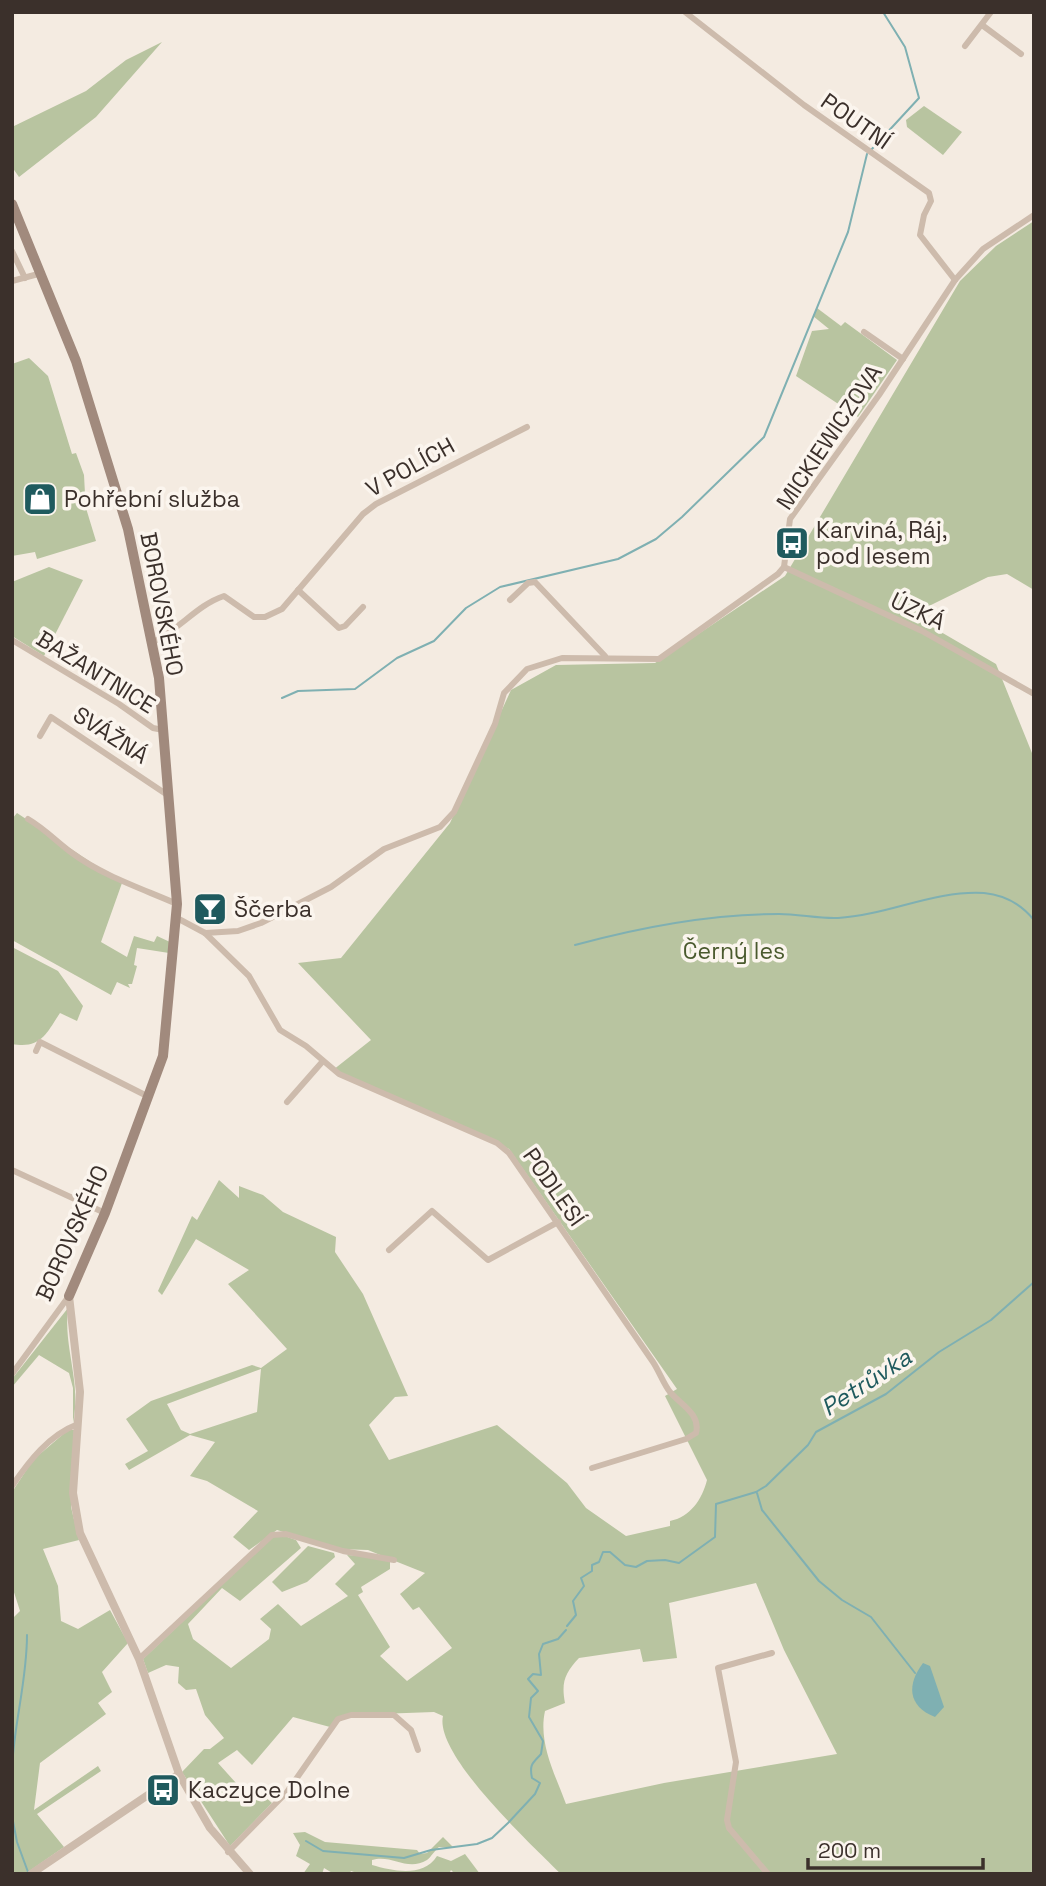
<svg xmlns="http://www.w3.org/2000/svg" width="1046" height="1886" font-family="'Space Grotesk',sans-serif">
<rect width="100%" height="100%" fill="#f4ebe1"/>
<g fill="#b8c4a0" fill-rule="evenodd">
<polygon points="162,42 96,117 19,177 12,167 12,127 86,91 126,60"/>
<polygon points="924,106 962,132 943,155 907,127 906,120"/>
<path d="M1034,221V590L1007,574L988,577L931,605L922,621L996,664L1034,758V1874H561C533,1846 434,1755 443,1716L434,1712L351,1715L330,1727L293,1717L252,1765L237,1750L218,1763L245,1793L253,1786L272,1803L230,1846L182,1772L204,1749H210L224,1738L205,1715L196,1689L186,1690L178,1683L179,1667L166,1665L148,1673L143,1659L270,1539L279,1534L296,1540L301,1548L240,1601L222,1588L188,1624L193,1639L231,1668L269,1639L271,1629L260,1619L278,1604L301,1626L348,1596L335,1584L355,1564L347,1555L385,1557L368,1550L338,1549L277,1530L249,1550L233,1537L258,1511L207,1481L190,1476L215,1442L190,1435L129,1470L125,1464L148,1451L126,1419L151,1401L252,1365L261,1368L287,1349L228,1284L249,1270L196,1239L162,1295L158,1291L192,1216L197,1220L219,1180L239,1198V1186L263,1195L283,1212L336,1237L335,1252L363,1294L408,1396L395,1397L369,1425L389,1460L497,1425L567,1483L586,1508L626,1536L670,1526V1521C690,1517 702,1500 707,1480L665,1396L677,1389L509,1149L333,1070L371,1040L298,963L341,958L450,823L511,690L556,665L655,663L785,576L960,281L996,246ZM261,1369L257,1412L190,1434L181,1430L167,1404ZM390,1559L425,1573L400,1594L413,1610L419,1607L452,1648L407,1681L380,1656L390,1647L358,1595L363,1592L361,1587L390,1569ZM756,1583L784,1650L837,1754L664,1783L566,1804C555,1774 538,1743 545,1711L565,1703C561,1682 565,1673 579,1658L640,1649L643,1662L677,1658L669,1603Z"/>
<polygon points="817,308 841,326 845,322 897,360 858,417 796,376 812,331 829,329 813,316"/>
<polygon points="29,358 48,376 72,454 76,453 84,475 85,494 82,495 96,541 37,559 35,552 12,556 12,364"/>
<polygon points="49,567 83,580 44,656 12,636 12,582"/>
<polygon points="17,813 122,883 101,942 127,957 134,936 154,942 157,936 170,942 169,953 137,948 134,965 137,966 132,984 128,984 130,988 117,982 111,995 12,940 12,819"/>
<path d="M12,947L58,971L83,1006L77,1021L60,1013C46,1034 41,1049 12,1044Z"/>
<path d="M68,1308C63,1347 82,1384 73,1423V1388L69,1373L39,1355L12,1387V1379Z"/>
<polygon points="68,1430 74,1430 71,1507 79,1540 43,1549 58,1586 61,1621 78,1629 110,1610 128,1643 102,1672 112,1692 98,1703 106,1714 40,1763 34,1810 98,1766 101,1771 37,1814 64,1847 25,1874 12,1874 12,1619 20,1611 12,1586 12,1492 33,1460"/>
<polygon points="308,1546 334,1553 335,1557 307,1582 282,1592 272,1582"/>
<path d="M305,1832L325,1842L417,1850L420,1854L427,1853L443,1837L454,1848L439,1847C435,1850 431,1857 427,1860C407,1872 392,1854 372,1860V1865C393,1871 423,1878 437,1856L451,1861L465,1854L480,1874H455L451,1870L449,1874H360L351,1871L349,1874H334L324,1868L322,1874H303L310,1864L296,1856L300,1845L293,1833Z"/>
</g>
<path fill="#7fb0b2" d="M923,1663L930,1666L944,1707L935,1717C907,1706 907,1684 923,1663Z"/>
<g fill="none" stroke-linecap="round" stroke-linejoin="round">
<g stroke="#7fb0b2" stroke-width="2">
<polyline points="871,150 919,98 905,47 883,12"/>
<polyline points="282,698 298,691 355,689 397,658 434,641 466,608 500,587 618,559 656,539 682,517 764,437 848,232 867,154"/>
<path d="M575,945C641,927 710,914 779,914C799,914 819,919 838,918C888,915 934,890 984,893C1005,895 1021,904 1034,920"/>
<polyline points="757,1493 762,1510 819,1581 842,1600 871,1617 915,1673"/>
<polyline points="567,1626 576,1615 573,1601 584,1586 581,1578 592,1571 592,1565 599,1562 603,1552 610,1552 625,1565 636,1567 647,1561 665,1560 679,1563 715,1537 716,1504 756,1492 766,1486 808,1445 816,1432 886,1394 939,1352 991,1320 1034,1282"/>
<path d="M12,1768C14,1723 27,1681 27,1635"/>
<polyline points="12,1816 17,1842 28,1872"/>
<path d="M306,1841L323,1851L404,1858L431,1850L477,1844L492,1838L508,1823L535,1794L540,1783L532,1778C529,1764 533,1763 541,1754L543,1741L529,1717L531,1698L538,1691L528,1679L533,1674L541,1675L539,1654L543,1644L558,1639L566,1630"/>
</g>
<g stroke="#cdbbac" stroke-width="6">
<polyline points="685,12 804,105 929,193 931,201 924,215 920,235 955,280"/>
<polyline points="982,25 1021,54"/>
<polyline points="965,46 991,12"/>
<polyline points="12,251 25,278"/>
<polyline points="12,281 42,273"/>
<polyline points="864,332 903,359"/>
<polyline points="784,567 922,631 1034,694"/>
<polyline points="298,590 339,628 345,626 363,607"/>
<polyline points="510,600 528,583 535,582 605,656"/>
<polyline points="12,640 119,704 153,728 163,730"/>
<path d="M153,642C179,630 197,605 224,596L254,617H265L282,609L363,514L376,504L527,427"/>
<polyline points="40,736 51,717 169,796"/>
<path d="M28,819C45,829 57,842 72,853C103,876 143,889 177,904"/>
<polyline points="177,918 205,933 238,931 261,923 331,887 384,849 440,827 454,812 495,724 504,693 527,669 562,658 659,659 778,574 784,567 790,519 879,395 955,280 983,249 1034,215"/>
<path d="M205,933L249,976L280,1030L306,1046L339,1074L497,1143L509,1153L653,1362C659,1371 664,1385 670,1392C680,1404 701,1414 696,1433L686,1439L592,1468"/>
<polyline points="36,1051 40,1042 149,1097"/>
<polyline points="287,1102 323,1061"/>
<polyline points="12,1170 105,1213"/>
<polyline points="389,1250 432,1211 488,1260 558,1222"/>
<polyline points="12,1374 69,1296"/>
<path d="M12,1486C29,1461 49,1435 78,1424"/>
<polyline points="139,1659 272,1535 286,1534 343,1551 394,1560"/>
<polyline points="228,1852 287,1792 338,1719 351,1715 394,1715 411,1730 418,1750"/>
<polyline points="768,1874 729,1828 727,1820 736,1762 718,1668 772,1653"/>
</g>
<g stroke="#cdbbac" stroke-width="8">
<polyline points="69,1296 80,1392 73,1493 80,1533 139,1659 179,1774 210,1828 250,1874"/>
<polyline points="31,1874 179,1774"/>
</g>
<polyline stroke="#a18a7d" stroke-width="10" points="12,204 76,361 128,529 159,678 177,904 163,1056 105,1213 69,1296"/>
</g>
<defs>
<g id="shop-square" transform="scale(1.75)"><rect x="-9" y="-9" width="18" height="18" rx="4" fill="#1f5a5e" stroke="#fbf5ee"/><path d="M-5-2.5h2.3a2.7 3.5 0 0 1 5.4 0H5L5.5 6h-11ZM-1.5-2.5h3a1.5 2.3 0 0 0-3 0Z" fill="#fff"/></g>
<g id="bus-square" transform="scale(1.75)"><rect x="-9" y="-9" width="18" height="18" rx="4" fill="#1f5a5e" stroke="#fbf5ee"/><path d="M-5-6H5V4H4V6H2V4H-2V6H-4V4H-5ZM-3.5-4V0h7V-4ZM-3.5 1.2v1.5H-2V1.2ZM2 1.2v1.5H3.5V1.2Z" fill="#fff"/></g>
<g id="bar-square" transform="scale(1.75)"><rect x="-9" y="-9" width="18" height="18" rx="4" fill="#1f5a5e" stroke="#fbf5ee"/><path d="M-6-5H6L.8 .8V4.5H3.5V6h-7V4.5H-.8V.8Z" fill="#fff"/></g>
</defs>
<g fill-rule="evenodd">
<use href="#shop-square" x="40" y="499"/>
<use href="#bus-square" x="792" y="543"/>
<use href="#bar-square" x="210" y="909"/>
<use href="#bus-square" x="163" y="1790"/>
</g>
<g text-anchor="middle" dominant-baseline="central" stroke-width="7" stroke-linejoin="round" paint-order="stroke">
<g font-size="23" fill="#3b302b" stroke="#fbf5ee">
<text transform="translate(856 121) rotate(35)">POUTNÍ</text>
<text transform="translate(829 437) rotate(-56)">MICKIEWICZOVA</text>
<text transform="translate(410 467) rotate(-29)">V POLÍCH</text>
<text transform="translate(162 604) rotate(79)">BOROVSKÉHO</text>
<text transform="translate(918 611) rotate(26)">ÚZKÁ</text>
<text transform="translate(96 672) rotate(32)">BAŽANTNICE</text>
<text transform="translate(111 735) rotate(33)">SVÁŽNÁ</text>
<text transform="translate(554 1187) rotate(55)">PODLESÍ</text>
<text transform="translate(72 1233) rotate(-66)">BOROVSKÉHO</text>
</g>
<g font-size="23" fill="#3b302b" stroke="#fbf5ee" text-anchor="start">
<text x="64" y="499">Pohřební služba</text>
<text x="816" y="530">Karviná, Ráj,<tspan x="816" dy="26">pod lesem</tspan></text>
<text x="234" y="909">Ščerba</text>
<text x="188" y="1790">Kaczyce Dolne</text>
</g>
<g font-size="23" fill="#4a5a2e" stroke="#fbf5ee">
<text x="734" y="951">Černý les</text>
</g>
<g font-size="24" font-style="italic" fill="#1f5a5e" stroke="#fbf5ee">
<text transform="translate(866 1382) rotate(-33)">Petrůvka</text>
</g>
</g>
<rect width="1046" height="1886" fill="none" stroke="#3b302b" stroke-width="28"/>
<path d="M808 1858v10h175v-10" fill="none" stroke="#3b302b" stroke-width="3.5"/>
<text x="818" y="1858" font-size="21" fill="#3b302b" stroke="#fbf5ee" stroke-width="5" paint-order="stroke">200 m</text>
</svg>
